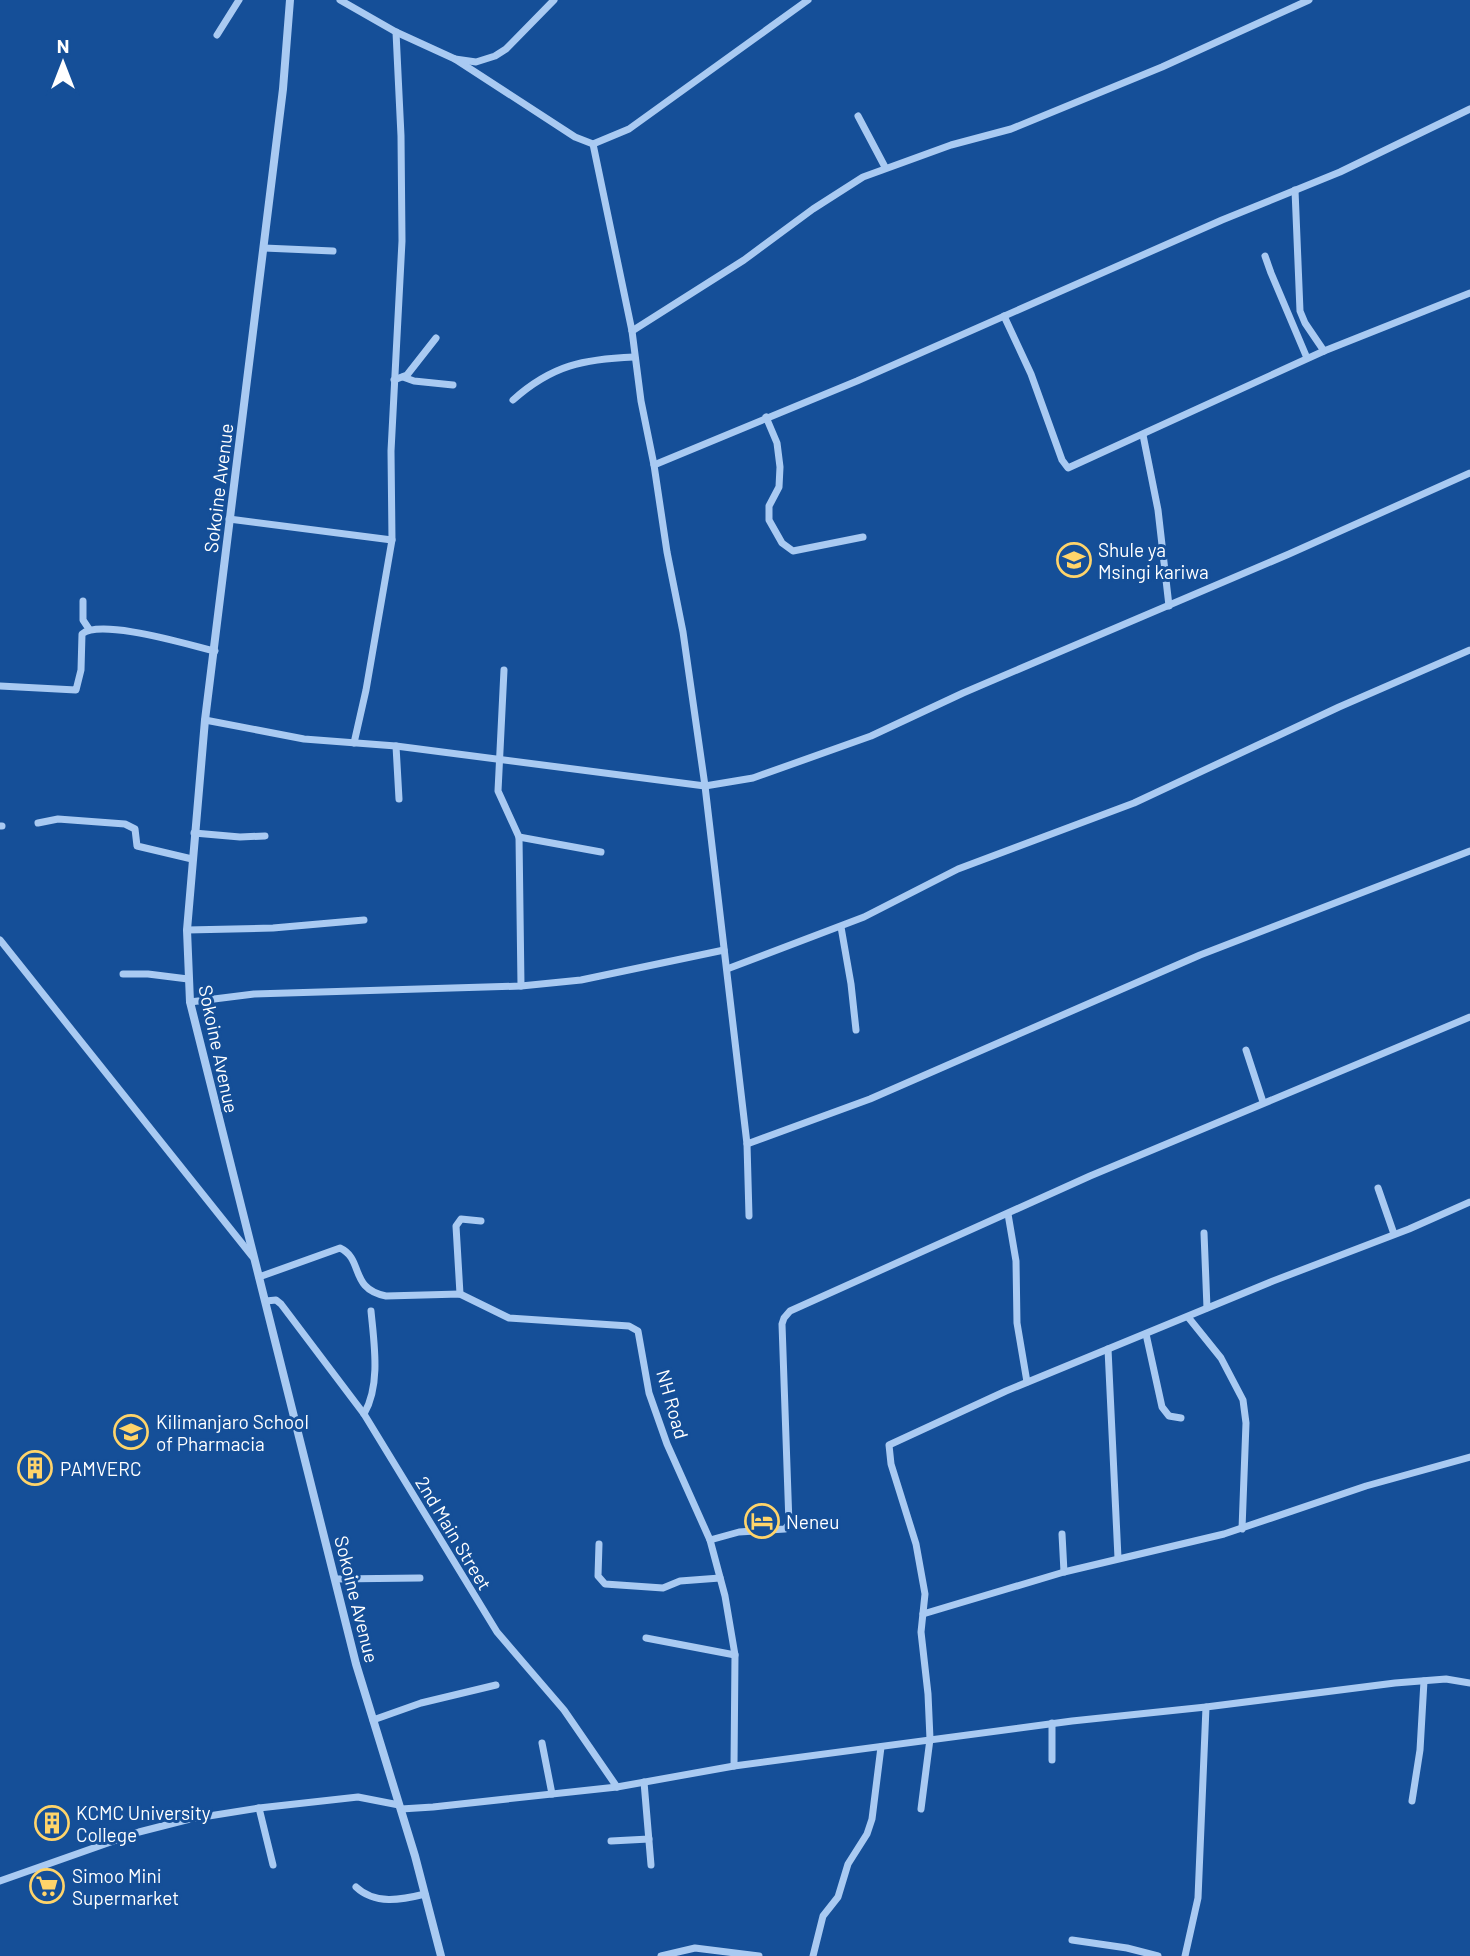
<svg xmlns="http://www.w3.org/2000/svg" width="1470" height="1956" font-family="Barlow,sans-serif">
<rect width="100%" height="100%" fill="#154f98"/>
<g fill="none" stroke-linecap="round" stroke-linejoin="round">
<g stroke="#a9caf2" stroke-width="7">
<polyline points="340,0 396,32 455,59 476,62 495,56 506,49 554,0"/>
<polyline points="217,35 239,0"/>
<polyline points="455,59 575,137 593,144 629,129 808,0"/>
<polyline points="858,116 885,167"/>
<polyline points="593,144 632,331 641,401 654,465 667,552 683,632 705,786 753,778 871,736 963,693 1289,554 1470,473"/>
<polyline points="1295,190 1300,311 1305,323 1324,351"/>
<polyline points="264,248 333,251"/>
<polyline points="1265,256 1271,273 1307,358"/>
<polyline points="1004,316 1031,374 1062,460 1068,468 1324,351 1470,293"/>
<polyline points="632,331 744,260 813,209 863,177 951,145 1011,129 1162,67 1309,0"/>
<polyline points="403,377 414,381 453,385"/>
<polyline points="394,380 407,375 436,338"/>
<path d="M513,400C552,365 584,359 634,357"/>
<polyline points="766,417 777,443 780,467 779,487 769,506 769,520 782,543 793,551 863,537"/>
<polyline points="1143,435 1158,510 1169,606"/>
<polyline points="654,465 857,381 1222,220 1340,172 1470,109"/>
<polyline points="229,519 392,540"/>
<polyline points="83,601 83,620 89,629"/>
<polyline points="504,670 498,791 519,837 521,986"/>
<path d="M0,686L76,690L81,670L82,634C100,618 189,645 215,651"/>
<polyline points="205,720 304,739 396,746 705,786 747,1144 749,1216"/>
<polyline points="354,743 366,690 392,540 391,451 402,241 401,136 396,32"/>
<polyline points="396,746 399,799"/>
<polyline points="38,823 58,819 125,824 135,829 137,846 192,859"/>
<polyline points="0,826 2,826"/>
<polyline points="194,833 240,837 265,836"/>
<polyline points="519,837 601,852"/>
<polyline points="841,927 851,984 856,1030"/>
<polyline points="187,930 273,928 364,920"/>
<polyline points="0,940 252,1256"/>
<polyline points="727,969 864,917 958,869 1134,803 1339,707 1470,650"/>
<polyline points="123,974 148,974 188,979"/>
<polyline points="190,1002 254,994 521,986 581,980 724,950"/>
<polyline points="1246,1050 1263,1102"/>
<polyline points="747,1144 870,1099 1200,955 1470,851"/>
<polyline points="1378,1188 1394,1234"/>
<polyline points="1008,1214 1016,1261 1017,1323 1027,1382"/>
<polyline points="1204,1233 1207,1308"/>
<path d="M259,1277L340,1248C364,1259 349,1289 386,1296L460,1294L509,1318L629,1326L638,1331L649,1393L667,1444L710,1540L725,1596L735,1655L734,1766"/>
<polyline points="460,1294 456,1226 461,1219 481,1221"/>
<polyline points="266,1301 276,1300 281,1304 364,1414 497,1632 564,1710 617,1787"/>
<polyline points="1188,1317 1221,1358 1243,1400 1246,1423 1242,1529"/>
<polyline points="1146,1334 1162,1407 1169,1416 1181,1418"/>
<polyline points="1108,1349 1118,1558"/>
<path d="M364,1414C381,1385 374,1343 371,1311"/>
<polyline points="1062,1534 1064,1572"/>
<polyline points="710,1540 739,1532 785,1529 789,1524 782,1324 784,1318 790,1311 1090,1176 1470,1017"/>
<polyline points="599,1544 598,1576 605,1584 663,1588 680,1581 720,1578"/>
<polyline points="336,1579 420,1578"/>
<polyline points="923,1614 1064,1572 1224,1534 1366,1486 1470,1457"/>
<polyline points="646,1638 735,1655"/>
<polyline points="373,1720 421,1703 496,1685"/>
<polyline points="1052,1723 1052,1760"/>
<polyline points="542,1743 552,1794"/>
<polyline points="644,1782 651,1865"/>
<polyline points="1412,1801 1420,1750 1424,1681"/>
<polyline points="259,1808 273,1865"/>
<polyline points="401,1809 433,1807 617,1787 734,1766 1072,1721 1206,1707 1395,1683 1446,1679 1470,1683"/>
<polyline points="921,1809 930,1739 928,1694 921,1632 925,1594 916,1544 891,1464 889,1445 1006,1391 1273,1281 1409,1229 1470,1202"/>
<polyline points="611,1841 649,1839"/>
<polyline points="0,1881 139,1832 190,1819 259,1808 358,1797 399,1805"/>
<path d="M356,1887C375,1905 401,1900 425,1894"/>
<polyline points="1072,1940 1127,1948 1158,1956"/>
<polyline points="661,1956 695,1948 759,1956"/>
<polyline points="813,1956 823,1916 838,1897 848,1864 867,1834 872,1819 881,1747"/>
<polyline points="1185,1956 1198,1898 1206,1707"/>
</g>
<polyline stroke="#a9caf2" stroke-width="8" points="290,0 283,89 205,720 187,930 190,1002 356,1664 415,1856 441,1956"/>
</g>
<defs>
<g id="school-ring" transform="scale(1.75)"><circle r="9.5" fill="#154f98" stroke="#ffd46a" stroke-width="1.5"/><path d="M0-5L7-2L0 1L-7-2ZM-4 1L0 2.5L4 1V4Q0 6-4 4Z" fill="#ffd46a"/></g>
<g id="building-ring" transform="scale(1.75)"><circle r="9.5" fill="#154f98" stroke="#ffd46a" stroke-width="1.5"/><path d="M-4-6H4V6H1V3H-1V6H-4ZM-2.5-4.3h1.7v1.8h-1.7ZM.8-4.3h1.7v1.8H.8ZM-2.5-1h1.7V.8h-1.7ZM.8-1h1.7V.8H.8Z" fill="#ffd46a"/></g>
<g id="hotel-ring" transform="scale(1.75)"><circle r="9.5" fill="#154f98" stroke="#ffd46a" stroke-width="1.5"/><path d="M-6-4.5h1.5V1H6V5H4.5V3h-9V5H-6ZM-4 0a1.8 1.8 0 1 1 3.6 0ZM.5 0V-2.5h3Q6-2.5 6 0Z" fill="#ffd46a"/></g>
<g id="supermarket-ring" transform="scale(1.75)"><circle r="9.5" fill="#154f98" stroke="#ffd46a" stroke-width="1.5"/><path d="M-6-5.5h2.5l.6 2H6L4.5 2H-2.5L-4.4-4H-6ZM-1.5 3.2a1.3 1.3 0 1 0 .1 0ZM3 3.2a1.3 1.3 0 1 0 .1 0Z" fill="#ffd46a"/></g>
</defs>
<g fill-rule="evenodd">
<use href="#school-ring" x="1074" y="560"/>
<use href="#school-ring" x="131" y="1432"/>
<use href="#building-ring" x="35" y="1468"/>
<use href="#hotel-ring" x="762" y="1521"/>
<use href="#building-ring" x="52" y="1823"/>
<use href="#supermarket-ring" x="47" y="1886"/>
</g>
<g text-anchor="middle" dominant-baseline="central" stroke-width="6" stroke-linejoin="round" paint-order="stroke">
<g font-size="19" fill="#fff" stroke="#154f98">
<text transform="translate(218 488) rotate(-83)">Sokoine Avenue</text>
<text transform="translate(219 1049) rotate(78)">Sokoine Avenue</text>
<text transform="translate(673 1404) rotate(74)">NH Road</text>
<text transform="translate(454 1533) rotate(59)">2nd Main Street</text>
<text transform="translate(357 1599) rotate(76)">Sokoine Avenue</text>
</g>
<g font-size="19" fill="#fff" stroke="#154f98" text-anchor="start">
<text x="1098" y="549">Shule ya<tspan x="1098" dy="22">Msingi kariwa</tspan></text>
<text x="156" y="1421">Kilimanjaro School<tspan x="156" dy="22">of Pharmacia</tspan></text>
<text x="60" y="1468">PAMVERC</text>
<text x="786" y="1521">Neneu</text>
<text x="76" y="1812">KCMC University<tspan x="76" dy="22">College</tspan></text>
<text x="72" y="1875">Simoo Mini<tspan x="72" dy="22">Supermarket</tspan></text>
</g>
</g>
<g transform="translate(63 63)" stroke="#154f98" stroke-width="5" paint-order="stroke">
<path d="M0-5L12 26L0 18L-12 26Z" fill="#ffffff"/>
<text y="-10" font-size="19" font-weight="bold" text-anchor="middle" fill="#ffffff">N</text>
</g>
</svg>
